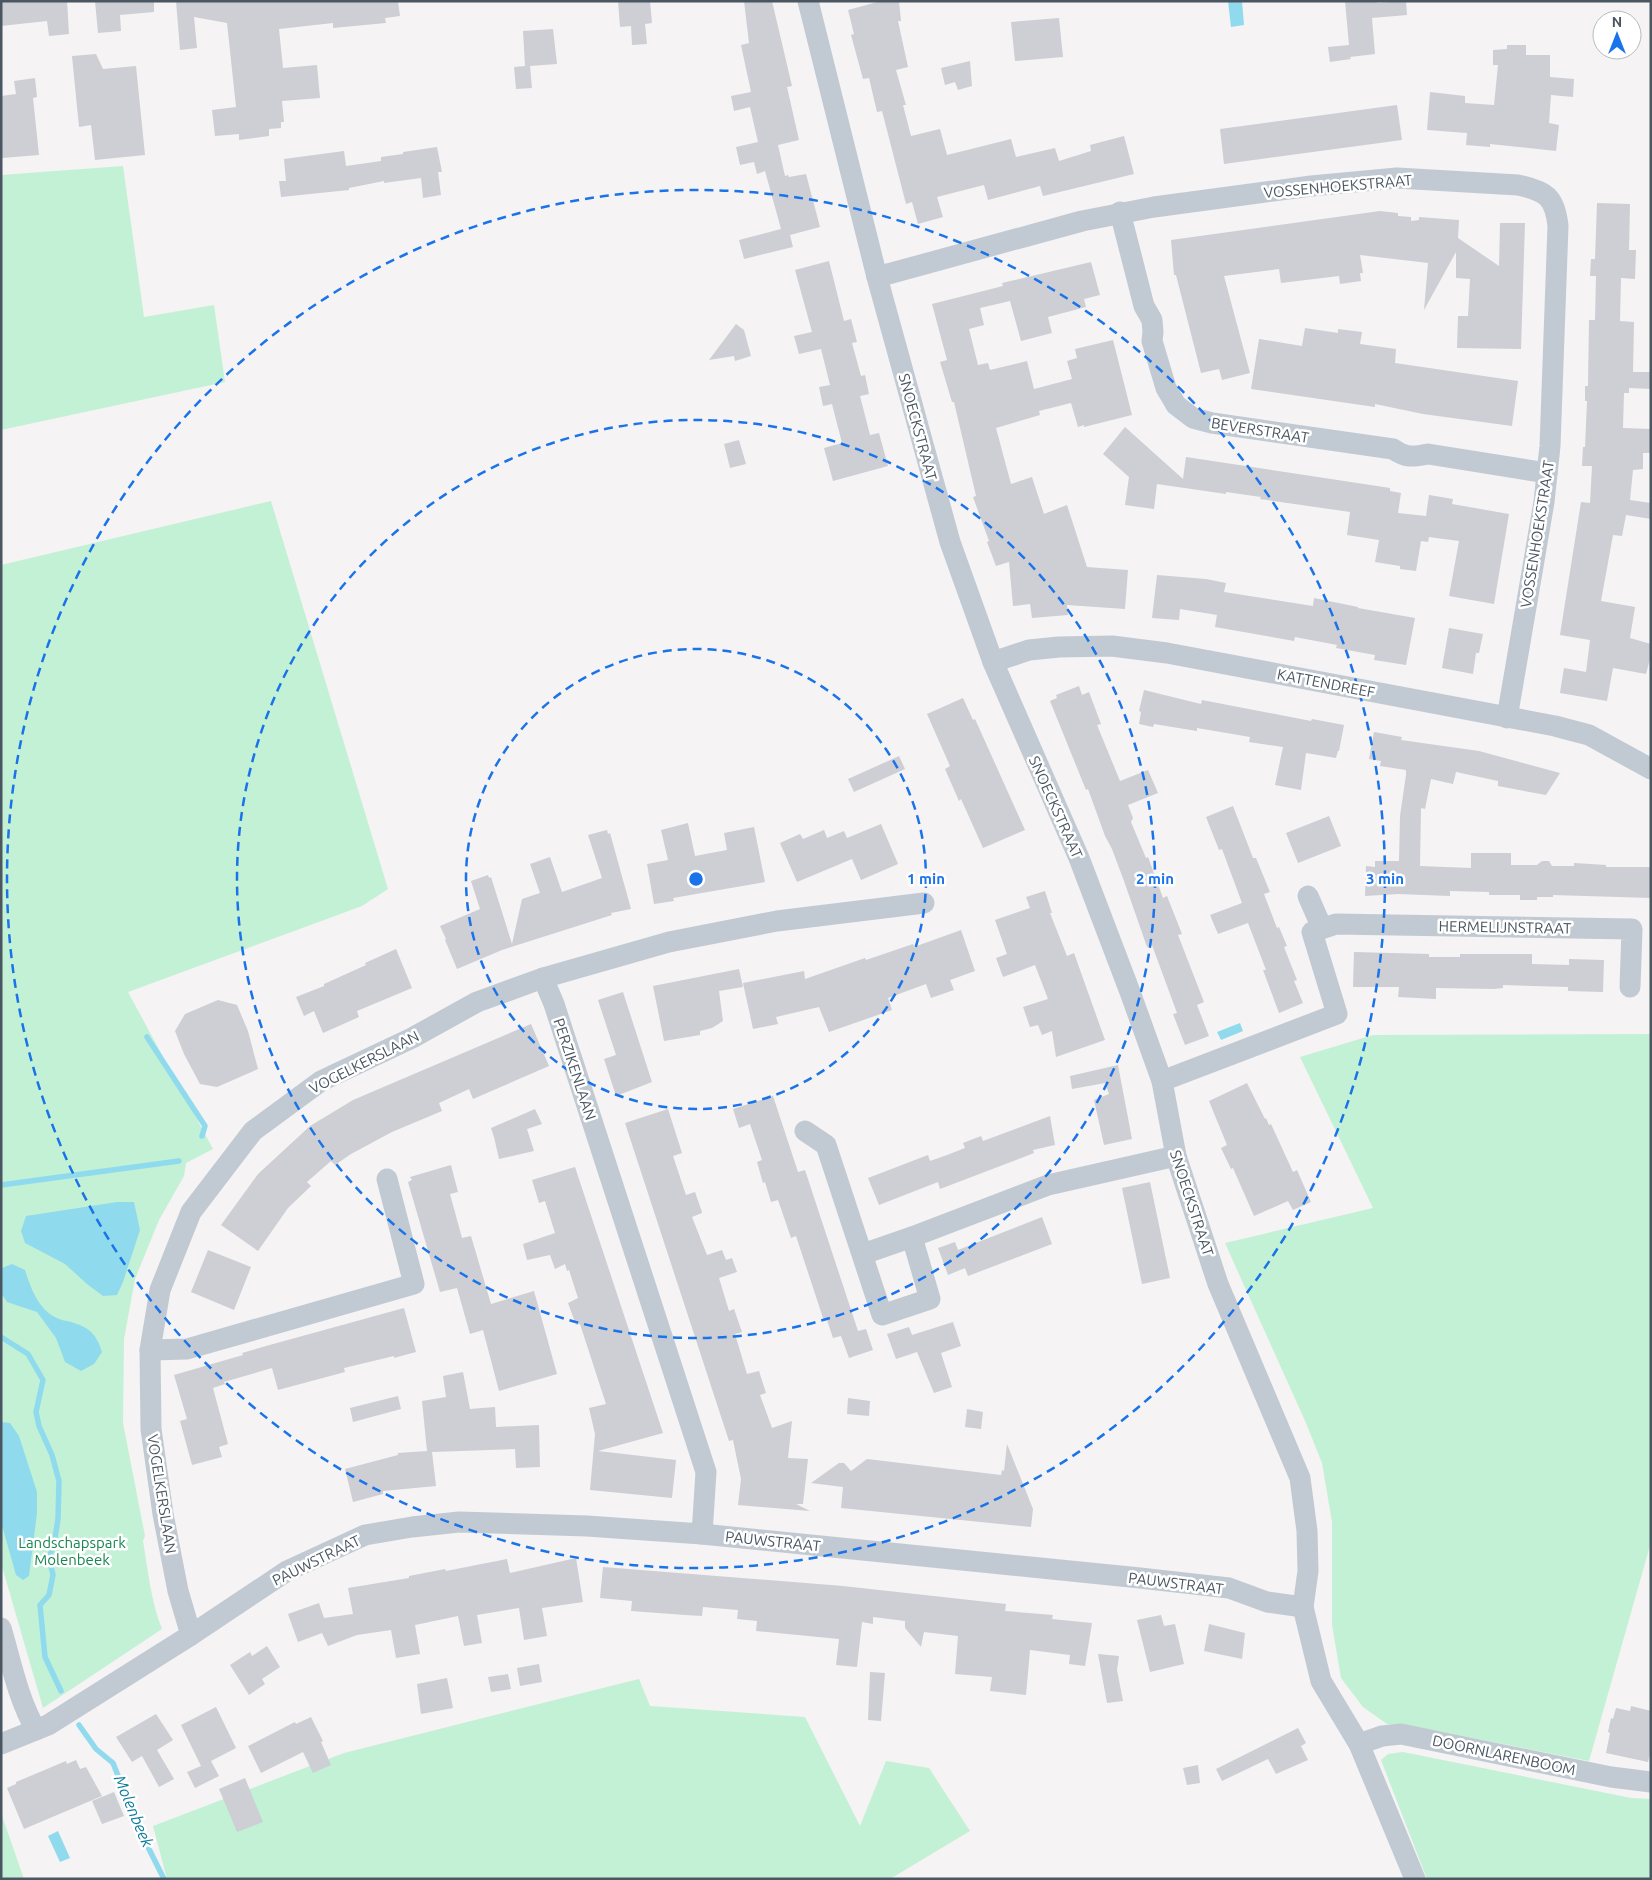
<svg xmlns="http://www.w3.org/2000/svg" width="1652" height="1880" font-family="Ubuntu,sans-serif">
<rect width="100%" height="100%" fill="#f5f3f3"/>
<g fill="#c3f1d5">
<polygon points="123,166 144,317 214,305 225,382 1,430 1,175"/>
<path d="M271,501L388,889L362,906L128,992L213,1149L186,1163L184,1176L159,1220L135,1279L124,1339L123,1423L145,1536L143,1541C148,1570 151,1602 162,1629L43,1708L1,1563V565Z"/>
<polygon points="1651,1034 1651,1542 1589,1761 1432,1730 1387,1724 1363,1707 1341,1678 1332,1625 1332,1522 1322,1463 1306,1423 1225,1243 1373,1208 1300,1057 1373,1035"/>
<polygon points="639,1679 650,1706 805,1717 860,1826 886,1761 929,1768 970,1831 890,1879 167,1879 153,1826 344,1753"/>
<polygon points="1403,1752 1631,1798 1651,1799 1651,1879 1427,1879 1381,1760 1388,1754"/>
<polygon points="1,1813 24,1879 1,1879"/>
</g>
<g fill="#90daee">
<polygon points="1228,1 1242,1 1244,25 1231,27"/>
<polygon points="1240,1023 1243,1031 1221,1040 1217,1032"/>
<polygon points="117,1202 134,1202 140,1230 123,1282 117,1295 103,1296 87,1284 65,1264 25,1243 21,1231 26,1216"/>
<path d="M12,1264L25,1270C31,1289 39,1311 59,1319C64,1321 70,1321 74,1323C91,1328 97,1336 102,1352L94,1364L81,1371L65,1362L56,1338L37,1312L7,1302L1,1293V1270L2,1268Z"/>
<polygon points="1,1422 10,1423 19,1436 37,1492 37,1513 29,1576 23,1580 16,1575 1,1522"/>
<polygon points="58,1831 70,1858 60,1862 48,1836"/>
</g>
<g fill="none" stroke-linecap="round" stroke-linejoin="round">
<g stroke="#90daee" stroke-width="5.5">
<polyline points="147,1037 205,1126 202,1136"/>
<polyline points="1,1185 179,1161"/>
<polyline points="1,1337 28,1354 43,1380 36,1412 39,1426 52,1455 59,1481 58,1519 54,1545 49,1557 53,1575 49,1595 40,1605 45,1657 61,1691"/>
<polyline points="79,1725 96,1749 113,1763 140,1831 164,1879"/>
</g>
</g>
<g fill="#cdcfd5">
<polygon points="1,1 67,1 69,34 49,36 47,21 1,26"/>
<polygon points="95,1 154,1 154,12 120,15 121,31 98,33"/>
<polygon points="176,1 398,1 400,16 385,18 386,23 333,28 333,23 279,29 283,68 317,65 320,98 282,101 284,122 281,122 281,128 269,129 269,136 239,140 239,134 215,136 212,110 236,107 227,23 194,17 197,48 180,50"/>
<polygon points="618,1 650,1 652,23 645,24 647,44 632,45 631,26 620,27"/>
<polygon points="744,1 772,1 792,86 787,87 799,140 778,145 785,176 788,175 789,177 806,174 820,227 790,235 793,247 744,259 739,240 781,229 765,171 757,174 754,162 740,165 736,147 758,142 750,107 734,111 731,96 751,92 741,45 749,43"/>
<polygon points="881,1 899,1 901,21 898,21 908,67 896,70 906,105 903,105 911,136 940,129 947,155 1011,139 1016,157 1055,148 1059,161 1091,151 1090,145 1124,136 1134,174 1043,196 1040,186 988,200 984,185 937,197 943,217 918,224 912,202 906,204 882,111 877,112 869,78 863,79 851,35 854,34 848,10"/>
<polygon points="1345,1 1377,1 1377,3 1406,1 1407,15 1372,18 1375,54 1350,57 1351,59 1330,62 1328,47 1349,45"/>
<polygon points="1059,18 1063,57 1015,61 1011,22"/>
<polygon points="553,29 557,64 530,66 532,88 516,89 514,67 525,66 523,31"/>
<polygon points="1507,45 1526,45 1526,55 1550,55 1550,77 1574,79 1573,97 1551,95 1549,123 1559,125 1556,151 1490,144 1490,147 1466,145 1467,133 1427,130 1430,92 1465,96 1465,103 1494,105 1498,65 1493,65 1493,50 1507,49"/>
<polygon points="96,54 103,69 136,66 145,155 95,160 91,125 79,127 72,56"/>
<polygon points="970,61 972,86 958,90 955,82 945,85 941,68"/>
<polygon points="35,78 37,97 33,98 39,155 2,158 1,96 16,94 14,81"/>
<polygon points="1397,105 1402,140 1224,164 1220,129"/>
<polygon points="437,147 442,172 438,172 441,195 423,198 421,178 384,183 384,181 349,188 349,190 281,197 279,181 286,181 284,159 344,151 346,166 381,161 381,157 403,154 403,152"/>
<polygon points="1597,203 1630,204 1629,250 1636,250 1635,279 1621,278 1620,321 1634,322 1633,372 1651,372 1651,389 1629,388 1629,393 1624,393 1623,428 1651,429 1651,453 1643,453 1643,469 1633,470 1630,500 1651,503 1651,519 1626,515 1622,536 1613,535 1601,601 1635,607 1630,638 1651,644 1651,655 1646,674 1613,668 1607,701 1560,693 1564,668 1586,672 1590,640 1560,635 1581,502 1590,503 1592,466 1582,466 1583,447 1585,447 1587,401 1585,401 1585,386 1588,386 1589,320 1595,320 1596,276 1590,276 1591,259 1595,259"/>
<polygon points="1380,211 1398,213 1398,216 1411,217 1411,221 1419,220 1419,217 1459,220 1458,238 1499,266 1500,223 1525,223 1521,349 1457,348 1458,316 1468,316 1470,279 1456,278 1456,252 1424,310 1428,263 1360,255 1363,273 1360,273 1361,281 1340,284 1339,276 1281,283 1279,269 1224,276 1250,373 1222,380 1219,369 1201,373 1176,275 1174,275 1171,240"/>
<polygon points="829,261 844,321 851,319 857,342 852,343 861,376 865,375 869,394 860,396 870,435 879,433 888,466 833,481 824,448 842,443 832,404 823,406 819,387 830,385 821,349 799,354 794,336 812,332 795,270"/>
<polygon points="1091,262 1100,295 1084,299 1086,307 1048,317 1052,333 1021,341 1010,301 980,308 984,325 969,329 978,365 988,363 990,370 1027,361 1034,389 1072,379 1067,361 1077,358 1075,349 1113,340 1132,415 1084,427 1084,425 1078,427 1071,403 1039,411 1040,415 996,428 1011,484 1032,477 1044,514 1067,505 1087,567 1128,570 1125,609 1067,605 1068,615 1032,618 1030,604 1013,606 1009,562 996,566 987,542 989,541 973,497 976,496 954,402 952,402 940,362 947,360 932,304 1003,286 1002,283"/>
<polygon points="736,324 744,330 751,356 735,361 734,356 709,360"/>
<polygon points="1305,328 1338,333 1338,329 1362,332 1360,344 1396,349 1395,363 1518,381 1512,426 1423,414 1375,404 1375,407 1251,389 1259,339 1302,346"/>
<polygon points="1125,427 1183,479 1186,457 1390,488 1390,491 1401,493 1398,513 1426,516 1429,495 1453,499 1452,504 1509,514 1494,604 1449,596 1459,541 1429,537 1428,542 1421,541 1416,571 1400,569 1400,566 1375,562 1379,540 1347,535 1350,512 1260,499 1261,497 1226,492 1226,494 1157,484 1154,509 1125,505 1129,477 1103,454"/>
<polygon points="739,440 746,464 730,468 724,444"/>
<polygon points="1157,575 1206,579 1226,583 1224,592 1313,606 1314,598 1358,607 1358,608 1415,618 1406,665 1374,660 1375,655 1336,648 1337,645 1295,637 1294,641 1215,627 1217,615 1180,609 1179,620 1152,618"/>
<polygon points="1449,628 1483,634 1479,653 1476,653 1473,674 1442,668"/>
<polygon points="1079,686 1082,695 1089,692 1101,724 1097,725 1120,781 1148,770 1158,793 1128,805 1133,818 1131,822 1146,858 1148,857 1163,898 1167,896 1182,934 1178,935 1204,1002 1197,1005 1209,1036 1185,1045 1173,1014 1177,1013 1152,945 1147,947 1124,881 1112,849 1105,836 1088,789 1086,790 1050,701 1057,698 1056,695"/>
<polygon points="1144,690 1201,704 1202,700 1311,721 1312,719 1344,725 1339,751 1338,751 1336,758 1306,753 1301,790 1275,785 1283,747 1249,742 1250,737 1197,728 1197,731 1154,724 1153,727 1139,724 1141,712 1139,711"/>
<polygon points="963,698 973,720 975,719 1025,830 983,848 961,799 959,801 945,769 950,766 927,714"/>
<polygon points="1374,732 1402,737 1401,740 1479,751 1560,773 1546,795 1498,786 1498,781 1456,772 1453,784 1431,779 1425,809 1421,808 1420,866 1471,868 1471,853 1511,853 1511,865 1537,865 1542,861 1549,861 1552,866 1574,866 1574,863 1606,865 1606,867 1651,867 1651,898 1553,895 1553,897 1537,897 1537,900 1520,900 1520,895 1489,895 1489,892 1450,891 1450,896 1398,894 1365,896 1366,866 1375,867 1375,861 1399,861 1400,816 1406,775 1406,770 1380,766 1381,761 1369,759"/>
<polygon points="899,756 905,769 854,792 848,779"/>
<polygon points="1233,806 1253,858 1256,858 1270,892 1264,894 1277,928 1279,927 1287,946 1284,947 1297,980 1294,981 1303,1003 1279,1013 1263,970 1266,970 1248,923 1218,934 1210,915 1242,903 1222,849 1219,850 1206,817"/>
<polygon points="1329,816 1341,846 1298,863 1286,833"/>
<polygon points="688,823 695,856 727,850 724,833 754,827 765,882 673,898 674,901 654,904 647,864 668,860 661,830"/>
<polygon points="881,824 898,864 861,880 852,859 797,882 780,843 800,834 803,839 824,830 827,838 844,831 847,838"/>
<polygon points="607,830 608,834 610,833 631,909 611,913 612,915 502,950 457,969 445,940 446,939 440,926 480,909 471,881 488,875 489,878 491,877 512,944 522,899 540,893 530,864 550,857 562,892 602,878 588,835"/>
<polygon points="1045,891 1052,913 1050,913 1067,956 1074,953 1105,1040 1056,1057 1052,1031 1042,1035 1038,1025 1030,1027 1023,1007 1048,999 1035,965 1003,977 996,958 1007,954 995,920 1030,908 1026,897"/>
<polygon points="961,930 975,971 950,980 954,990 931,998 926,984 888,998 892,1010 829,1032 819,1007 776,1017 778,1024 753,1029 743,983 804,971 805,979 865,958 866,960 913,944 914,947"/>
<polygon points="396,949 412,988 357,1011 359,1017 323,1033 314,1011 304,1016 296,997 324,986 324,984 366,965 365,963"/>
<polygon points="1354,952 1429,954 1429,957 1460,957 1460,954 1532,954 1532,964 1569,965 1569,959 1604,960 1603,992 1568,991 1568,987 1503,985 1503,988 1494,989 1436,988 1436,999 1398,997 1399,987 1353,987"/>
<polygon points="739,969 743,987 719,991 723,1021 712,1028 700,1031 700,1035 664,1041 653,986"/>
<polygon points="623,992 652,1082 616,1096 604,1059 616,1055 598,1000"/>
<polygon points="218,1000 237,1005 248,1031 258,1069 217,1087 200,1084 184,1054 175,1031 185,1014"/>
<polygon points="531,1024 549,1066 473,1099 469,1089 439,1103 442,1111 392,1132 351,1154 335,1165 331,1161 307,1182 311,1186 288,1208 258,1251 221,1225 258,1174 310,1126 353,1100"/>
<polygon points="1118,1065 1132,1139 1104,1145 1094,1100 1109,1094 1105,1083 1072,1089 1070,1076"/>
<polygon points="1247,1083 1265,1119 1266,1118 1269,1125 1271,1124 1293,1172 1297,1170 1311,1202 1293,1210 1288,1201 1254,1216 1233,1168 1231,1169 1221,1148 1227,1145 1209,1101"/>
<polygon points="773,1096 798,1172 805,1170 858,1331 866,1329 873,1350 849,1358 841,1336 833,1338 827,1320 824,1321 796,1236 791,1238 778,1200 771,1202 765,1182 763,1183 757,1162 762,1160 750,1124 739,1128 733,1109"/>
<polygon points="535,1109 542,1124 527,1129 534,1151 499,1159 494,1137 491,1128"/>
<polygon points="668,1109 682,1153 673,1156 686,1195 695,1192 702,1212 702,1213 692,1217 707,1255 722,1250 726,1260 732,1258 737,1272 719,1278 729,1311 734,1309 742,1332 735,1334 747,1374 759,1371 766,1393 760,1395 772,1428 792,1421 788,1458 808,1459 803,1504 796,1504 810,1511 738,1505 741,1479 733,1440 729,1441 625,1123"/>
<polygon points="1050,1116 1055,1145 1033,1150 1034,1153 940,1189 938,1182 879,1205 868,1178 928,1155 930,1161 947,1155 965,1148 963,1143 981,1136 983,1141"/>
<polygon points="451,1165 458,1192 450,1194 462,1238 471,1236 491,1304 534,1291 557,1374 499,1391 483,1330 470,1334 457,1288 440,1292 408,1182 412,1180 410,1177"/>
<polygon points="575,1167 663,1433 598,1451 676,1460 672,1498 590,1490 595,1434 589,1408 606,1404 580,1324 576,1325 568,1303 578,1298 569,1270 567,1271 565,1264 555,1269 550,1255 527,1260 523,1244 555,1233 545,1201 539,1203 532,1180"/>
<polygon points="1150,1182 1170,1278 1142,1284 1122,1188"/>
<polygon points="1042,1217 1052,1244 968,1276 965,1268 948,1275 938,1248 955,1242 958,1250"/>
<polygon points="208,1250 251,1267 234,1310 191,1292"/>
<polygon points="404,1308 416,1352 394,1358 394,1356 344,1368 345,1372 278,1390 272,1368 224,1382 225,1384 213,1388 228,1444 219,1447 222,1457 192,1465 180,1421 187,1419 174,1375 243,1355 242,1353 266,1346"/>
<polygon points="953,1322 961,1346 941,1353 952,1387 934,1393 917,1352 896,1359 887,1334 909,1327 912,1335"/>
<polygon points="463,1372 470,1409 495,1407 496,1427 539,1425 540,1467 516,1468 515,1449 432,1452 436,1486 383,1491 383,1494 353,1502 345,1469 398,1455 398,1453 427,1451 422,1401 446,1397 443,1376"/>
<polygon points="398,1396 401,1409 353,1422 350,1408"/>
<polygon points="848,1398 870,1401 869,1416 847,1414"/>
<polygon points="967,1409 983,1412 981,1429 965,1427"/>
<polygon points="1007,1444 1033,1509 1031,1527 841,1508 843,1487 811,1483 839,1463 844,1463 851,1471 867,1459 1001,1475 1002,1470 1004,1471"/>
<polygon points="576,1558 583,1602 542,1608 547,1636 524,1640 519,1608 477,1615 482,1643 464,1646 458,1616 415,1625 420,1654 396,1658 391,1630 357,1635 328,1646 322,1633 298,1642 288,1614 319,1603 324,1618 353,1614 348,1588 409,1578 409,1576 445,1569 446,1571 507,1559 510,1573"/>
<polygon points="603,1567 843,1586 1006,1604 1005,1611 1053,1615 1052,1619 1092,1623 1085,1666 1069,1664 1070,1655 1030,1650 1026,1695 990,1691 992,1677 955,1674 958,1636 924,1632 921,1647 905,1628 905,1621 873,1617 873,1624 862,1622 857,1667 836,1665 839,1639 756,1631 757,1621 737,1619 738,1610 703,1607 702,1616 685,1615 631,1611 632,1601 600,1598"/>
<polygon points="1161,1615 1164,1626 1175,1624 1184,1664 1150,1672 1137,1620"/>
<polygon points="1209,1624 1245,1633 1242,1659 1204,1651"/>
<polygon points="267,1646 280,1667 262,1679 265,1684 249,1695 230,1665 250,1652 252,1656"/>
<polygon points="1098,1654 1119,1656 1117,1670 1123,1701 1107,1703"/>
<polygon points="539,1664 542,1682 520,1686 517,1668"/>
<polygon points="870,1672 885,1673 881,1721 868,1720"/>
<polygon points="508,1674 511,1689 491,1692 488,1677"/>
<polygon points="447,1678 453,1708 421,1714 417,1684"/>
<polygon points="1631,1706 1651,1711 1651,1749 1648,1762 1606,1753 1610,1733 1608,1732 1611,1718 1613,1719 1616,1708 1630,1711"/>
<polygon points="216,1707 236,1748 211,1761 219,1776 195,1788 187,1772 201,1766 181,1725"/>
<polygon points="156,1714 173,1740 157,1750 174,1779 159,1787 142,1756 132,1762 116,1737"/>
<polygon points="311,1717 323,1741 321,1742 331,1765 313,1773 303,1752 261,1773 248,1746 295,1722 296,1724"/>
<polygon points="1298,1728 1306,1743 1301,1746 1308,1760 1276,1774 1268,1759 1222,1781 1216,1769"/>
<polygon points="76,1760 80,1769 86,1767 102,1796 24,1829 7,1788 16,1784 16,1782 66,1761 67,1764"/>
<polygon points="1198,1765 1200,1783 1187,1785 1183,1768"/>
<polygon points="245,1778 263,1822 237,1832 219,1789"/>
<polygon points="114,1792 124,1816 102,1824 92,1801"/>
</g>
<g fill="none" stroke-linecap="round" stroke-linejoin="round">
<g stroke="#c1cad2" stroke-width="21">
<polyline points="808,1 877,277 950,542 993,662 1079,858 1130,992 1162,1081 1176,1156 1218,1284 1300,1478 1307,1531 1308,1571 1303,1607 1321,1681 1359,1744 1415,1879"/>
<path d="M1120,212L1144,306L1152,320L1153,332L1152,341L1166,388L1176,405L1193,418L1212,423L1393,449C1406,458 1413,457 1428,454L1547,473"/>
<path d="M877,277L1082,221L1154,207L1311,186L1397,178L1518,185C1546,191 1555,197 1558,226L1550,446L1544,502L1507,718"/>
<polyline points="993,662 1029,650 1059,647 1112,646 1167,653 1555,726 1589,735 1651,769"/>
<polyline points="1308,896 1322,928"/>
<polyline points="1162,1081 1337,1014 1312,932 1336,924 1632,929 1630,987"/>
<polyline points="805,1131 826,1145 882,1315 930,1299 912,1237 1048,1185 1176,1156"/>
<polyline points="863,1254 912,1237"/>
<polyline points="150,1350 187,1349 414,1284 387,1179"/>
<polyline points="702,1534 706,1472 554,1004 543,978 669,942 777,921 924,903"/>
<path d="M1,1628C11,1662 18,1699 36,1730"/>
<polyline points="191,1635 178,1591 163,1514 151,1429 150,1350 160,1290 191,1212 253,1131 321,1081 412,1038 477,1002 543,978"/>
<polyline points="1,1744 48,1725 191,1635 287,1571 365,1535 412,1527 459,1522 587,1526 702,1534 1140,1578 1229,1588 1267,1602 1303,1607"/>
<polyline points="1359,1744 1382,1736 1401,1734 1611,1777 1651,1782"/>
</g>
</g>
<g fill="none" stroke="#1a73e8" stroke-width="2.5" stroke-dasharray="9 6">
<circle cx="696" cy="879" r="230"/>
<circle cx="696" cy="879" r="459"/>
<circle cx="696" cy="879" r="689"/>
</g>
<g text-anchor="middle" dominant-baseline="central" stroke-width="5" stroke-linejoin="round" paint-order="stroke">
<g font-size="15" fill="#4a5661" stroke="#fff">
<text transform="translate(1338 186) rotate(-5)">VOSSENHOEKSTRAAT</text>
<text transform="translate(918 427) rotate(75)">SNOECKSTRAAT</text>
<text transform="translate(1260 430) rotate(9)">BEVERSTRAAT</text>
<text transform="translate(1537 534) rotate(-81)">VOSSENHOEKSTRAAT</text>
<text transform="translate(1326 683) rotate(11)">KATTENDREEF</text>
<text transform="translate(1056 807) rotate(66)">SNOECKSTRAAT</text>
<text transform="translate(1505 927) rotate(1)">HERMELIJNSTRAAT</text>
<text transform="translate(364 1062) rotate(-27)">VOGELKERSLAAN</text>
<text transform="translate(575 1069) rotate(72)">PERZIKENLAAN</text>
<text transform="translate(1192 1203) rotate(72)">SNOECKSTRAAT</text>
<text transform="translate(162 1494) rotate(81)">VOGELKERSLAAN</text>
<text transform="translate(773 1541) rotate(6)">PAUWSTRAAT</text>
<text transform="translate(316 1560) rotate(-26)">PAUWSTRAAT</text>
<text transform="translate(1176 1583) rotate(7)">PAUWSTRAAT</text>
<text transform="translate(1504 1755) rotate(12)">DOORNLARENBOOM</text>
</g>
<g font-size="15" fill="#17864f" stroke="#fff">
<text x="72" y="1542">Landschapspark<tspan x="72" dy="17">Molenbeek</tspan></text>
</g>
<g font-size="16" font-style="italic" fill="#0c7c9b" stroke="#fff">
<text transform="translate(134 1811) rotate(67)">Molenbeek</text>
</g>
</g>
<circle cx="696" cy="879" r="8" fill="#1a73e8" stroke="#fff" stroke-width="2.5"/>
<g font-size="15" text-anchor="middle" font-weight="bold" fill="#1a73e8" stroke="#fff" stroke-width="5" stroke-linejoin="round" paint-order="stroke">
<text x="926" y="884">1 min</text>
<text x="1155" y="884">2 min</text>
<text x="1385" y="884">3 min</text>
</g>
<rect width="1652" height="1880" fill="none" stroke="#4a5661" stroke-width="5"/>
<g transform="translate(1617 35)"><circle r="24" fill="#ffffff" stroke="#b7bbc0"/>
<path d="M0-4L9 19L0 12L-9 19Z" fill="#1a73e8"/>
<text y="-8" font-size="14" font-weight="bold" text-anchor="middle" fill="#4a5661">N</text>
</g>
</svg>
